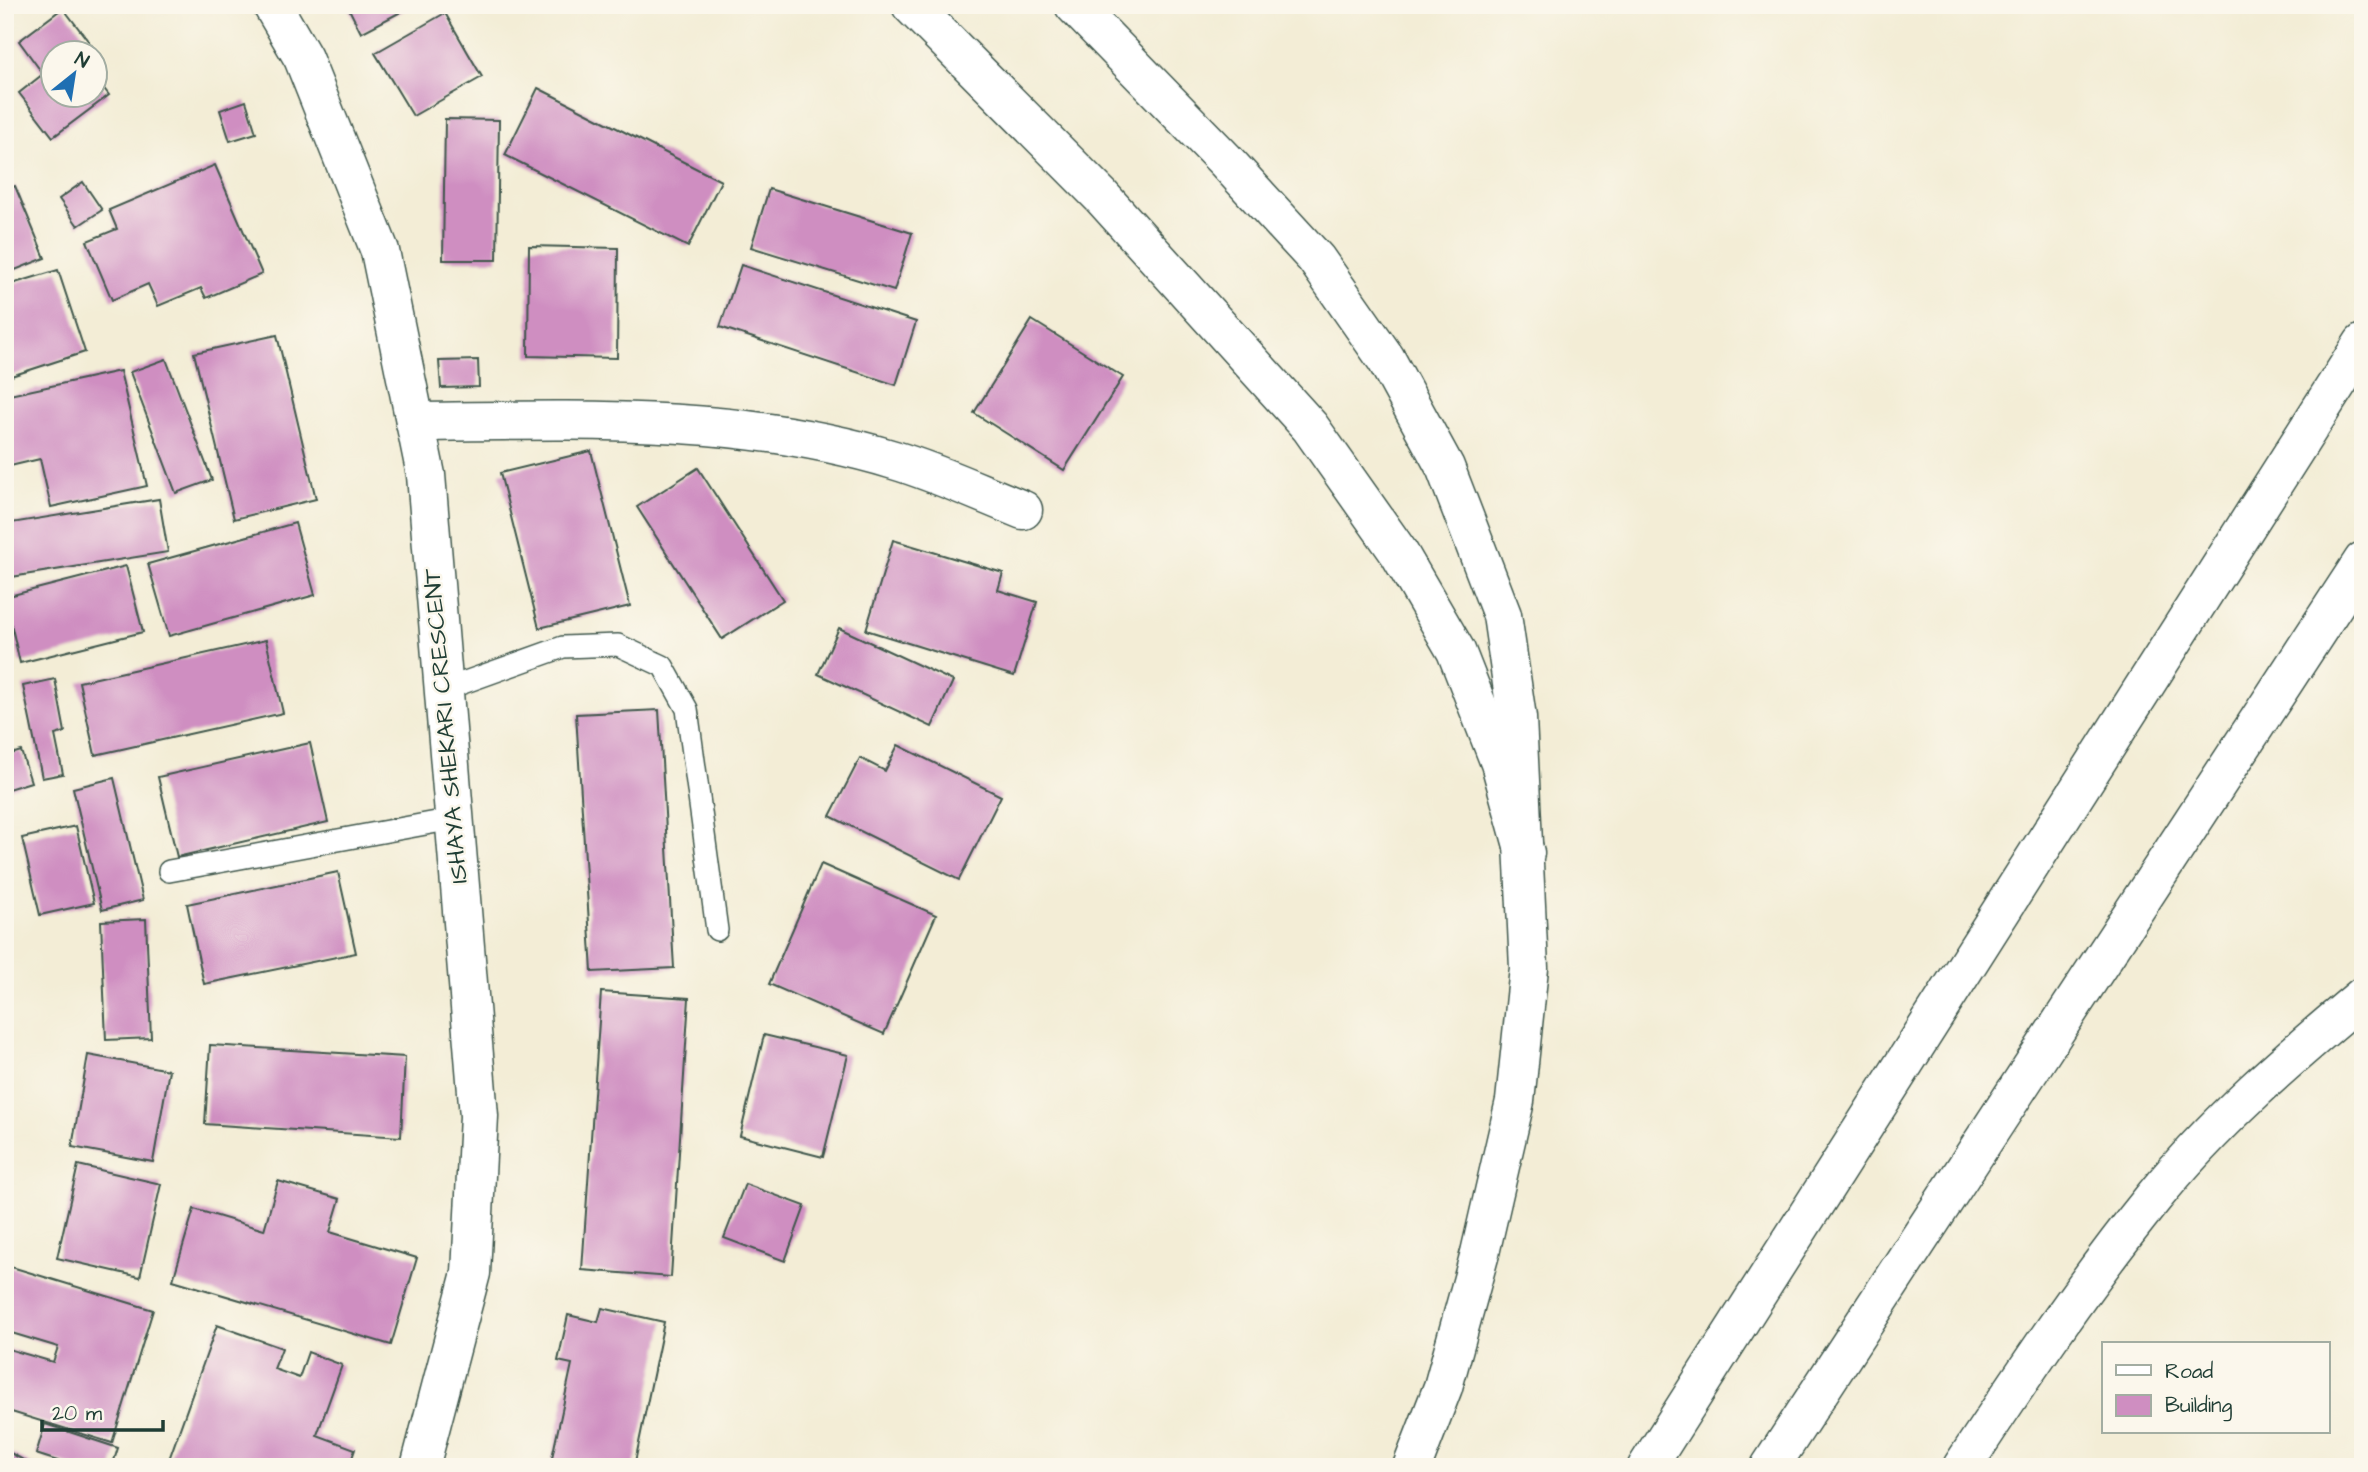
<svg xmlns="http://www.w3.org/2000/svg" width="2368" height="1472" font-family="'Architects Daughter',sans-serif">
<rect width="100%" height="100%" fill="#fbf7ec"/>
<filter id="ink" filterUnits="userSpaceOnUse"><feTurbulence type="fractalNoise" baseFrequency=".0143" numOctaves="2"/><feDisplacementMap in="SourceGraphic" scale="14" xChannelSelector="R" yChannelSelector="G"/><feConvolveMatrix kernelMatrix="1 2 1 2 8 2 1 2 1" color-interpolation-filters="sRGB"/></filter>
<filter id="wash" filterUnits="userSpaceOnUse"><feTurbulence type="fractalNoise" baseFrequency=".00686" numOctaves="4" result="noise"/><feDisplacementMap in="SourceGraphic" scale="28" xChannelSelector="R" yChannelSelector="G"/><feGaussianBlur stdDeviation="1.57" result="paint"/><feColorMatrix in="noise" values="0 0 0 0 0 0 0 0 0 0 0 0 0 0 0 0 0 1.4 0 .05"/><feComposite in="paint" operator="in"/></filter>
<g filter="url(#wash)">
<rect width="100%" height="100%" fill="#f3edd6"/>
<g id="blocks">
<g fill="#cf8ec1">
<polygon points="347,5 414,5 361,33"/>
<polygon points="63,8 92,46 83,52 52,52 52,94 94,94 94,76 109,95 53,137 19,93 43,74 19,41"/>
<polygon points="445,13 482,77 413,116 375,53"/>
<polygon points="538,88 721,181 688,247 505,155"/>
<polygon points="246,101 256,133 230,141 220,110"/>
<polygon points="445,119 499,120 497,260 443,260"/>
<polygon points="215,165 262,274 206,298 201,288 158,306 148,284 112,300 87,241 117,229 109,210"/>
<polygon points="83,182 102,210 78,226 59,199"/>
<polygon points="15,186 45,258 5,274 5,190"/>
<polygon points="769,189 912,233 894,291 751,247"/>
<polygon points="529,246 618,248 617,358 528,356"/>
<polygon points="741,265 916,322 896,385 720,327"/>
<polygon points="58,270 85,352 5,378 5,286"/>
<polygon points="1032,320 1123,377 1064,470 974,413"/>
<polygon points="277,335 316,499 234,519 194,353"/>
<polygon points="166,359 212,480 176,493 130,372"/>
<polygon points="478,360 479,387 441,388 439,361"/>
<polygon points="120,371 147,486 51,507 40,459 6,467 5,396"/>
<polygon points="591,451 630,606 539,628 500,473"/>
<polygon points="698,468 783,600 722,639 637,507"/>
<polygon points="159,499 168,552 5,578 5,524"/>
<polygon points="295,523 315,595 169,636 148,564"/>
<polygon points="893,540 1003,573 998,590 1037,602 1014,676 866,630"/>
<polygon points="126,566 143,632 20,663 5,597"/>
<polygon points="839,628 953,681 932,727 818,674"/>
<polygon points="266,640 283,713 95,755 79,682"/>
<polygon points="55,679 65,732 55,735 63,774 42,778 23,686"/>
<polygon points="659,710 674,968 592,972 576,714"/>
<polygon points="310,743 328,822 177,857 158,777"/>
<polygon points="898,745 1001,796 959,880 830,816 860,758 885,771"/>
<polygon points="21,751 31,782 5,790 5,756"/>
<polygon points="114,778 143,900 102,910 73,788"/>
<polygon points="76,826 94,903 40,915 22,838"/>
<polygon points="821,864 936,915 884,1034 769,984"/>
<polygon points="338,872 356,953 204,984 187,904"/>
<polygon points="146,919 151,1038 106,1040 101,921"/>
<polygon points="601,992 689,998 671,1277 582,1270"/>
<polygon points="764,1035 848,1055 823,1157 740,1136"/>
<polygon points="210,1045 405,1057 401,1137 205,1124"/>
<polygon points="88,1055 169,1070 153,1162 72,1147"/>
<polygon points="78,1165 161,1184 140,1277 57,1258"/>
<polygon points="278,1181 340,1199 330,1232 417,1258 391,1345 173,1280 194,1209 264,1230"/>
<polygon points="745,1184 805,1206 785,1261 724,1238"/>
<polygon points="5,1265 153,1310 112,1443 5,1410 5,1348 53,1362 58,1347 5,1331"/>
<polygon points="602,1308 664,1322 634,1467 550,1467 572,1364 558,1361 568,1315 598,1322"/>
<polygon points="217,1325 282,1348 274,1369 299,1378 308,1352 342,1365 317,1435 355,1449 349,1467 167,1465"/>
<polygon points="45,1424 118,1448 112,1467 76,1467 36,1454"/>
<polygon points="5,1450 36,1467 5,1467"/>
</g>
</g>
</g>
<g filter="url(#ink)">
<use href="#blocks" fill-opacity="0" stroke="#3f574c" stroke-width="2"/>
<g fill="none" stroke-linecap="round" stroke-linejoin="round">
<g stroke="#3f574c" stroke-width="24">
<g id="lane">
<polyline points="443,690 563,647 618,645 663,666 687,709 717,930"/>
<polyline points="169,871 453,819"/>
</g>
</g>
<g stroke="#3f574c" stroke-width="41">
<g id="street">
<polyline points="272,5 303,58 380,251 426,475 479,1116 471,1273 420,1467"/>
<path d="M415,422C574,420 740,413 894,460C938,473 980,493 1023,510"/>
</g>
</g>
<g stroke="#3f574c" stroke-width="41">
<g id="primary">
<polyline points="1074,5 1225,160 1316,259 1386,359 1445,467 1502,615 1517,718 1529,968 1515,1101 1480,1253 1443,1387 1412,1467"/>
<polyline points="1770,1467 2363,561"/>
</g>
</g>
<g stroke="#3f574c" stroke-width="41">
<g id="highway">
<polyline points="911,5 1101,196 1310,427 1399,553 1456,651 1500,763 1525,853"/>
<polyline points="1647,1467 2363,343"/>
<path d="M1962,1467C2022,1376 2084,1283 2153,1198C2214,1122 2289,1058 2363,996"/>
</g>
</g>
<use href="#lane" stroke="#fff" stroke-width="21"/>
<use href="#street" stroke="#fff" stroke-width="38"/>
<use href="#primary" stroke="#fff" stroke-width="38"/>
<use href="#highway" stroke="#fff" stroke-width="38"/>
</g>
</g>
<g text-anchor="middle" dominant-baseline="central" stroke-width="5" stroke-linejoin="round" paint-order="stroke">
<g font-size="24" fill="#1f3d34" stroke="#fbf7ec">
<text transform="translate(446 726) rotate(-95)">ISHAYA SHEKARI CRESCENT</text>
</g>
</g>
<rect width="2368" height="1472" fill="none" stroke="#fbf7ec" stroke-width="28"/>
<rect x="2102" y="1342" width="228" height="91" fill="#fbf7ec" stroke="#a3ada2" stroke-width="2"/>
<rect x="2116" y="1365" width="35" height="10" fill="#ffffff" stroke="#a3ada2" stroke-width="2"/>
<text x="2165" y="1378" font-size="21" fill="#1f3d34">Road</text>
<rect x="2116" y="1395" width="35" height="21" fill="#cf8ec1" stroke="#a3ada2" stroke-width="2"/>
<text x="2165" y="1412" font-size="21" fill="#1f3d34">Building</text>
<g transform="translate(74 74) rotate(30)"><circle r="33" fill="#fbf7ec" stroke="#a3ada2" stroke-width="2"/>
<path d="M0-5L12 26L0 18L-12 26Z" fill="#1f6fb2"/>
<text y="-10" font-size="19" font-weight="bold" text-anchor="middle" fill="#1f3d34">N</text>
</g>
<path d="M42 1420v10h121v-10" fill="none" stroke="#1f3d34" stroke-width="3.5"/>
<text x="52" y="1420" font-size="21" fill="#1f3d34" stroke="#fbf7ec" stroke-width="5" paint-order="stroke">20 m</text>
</svg>
